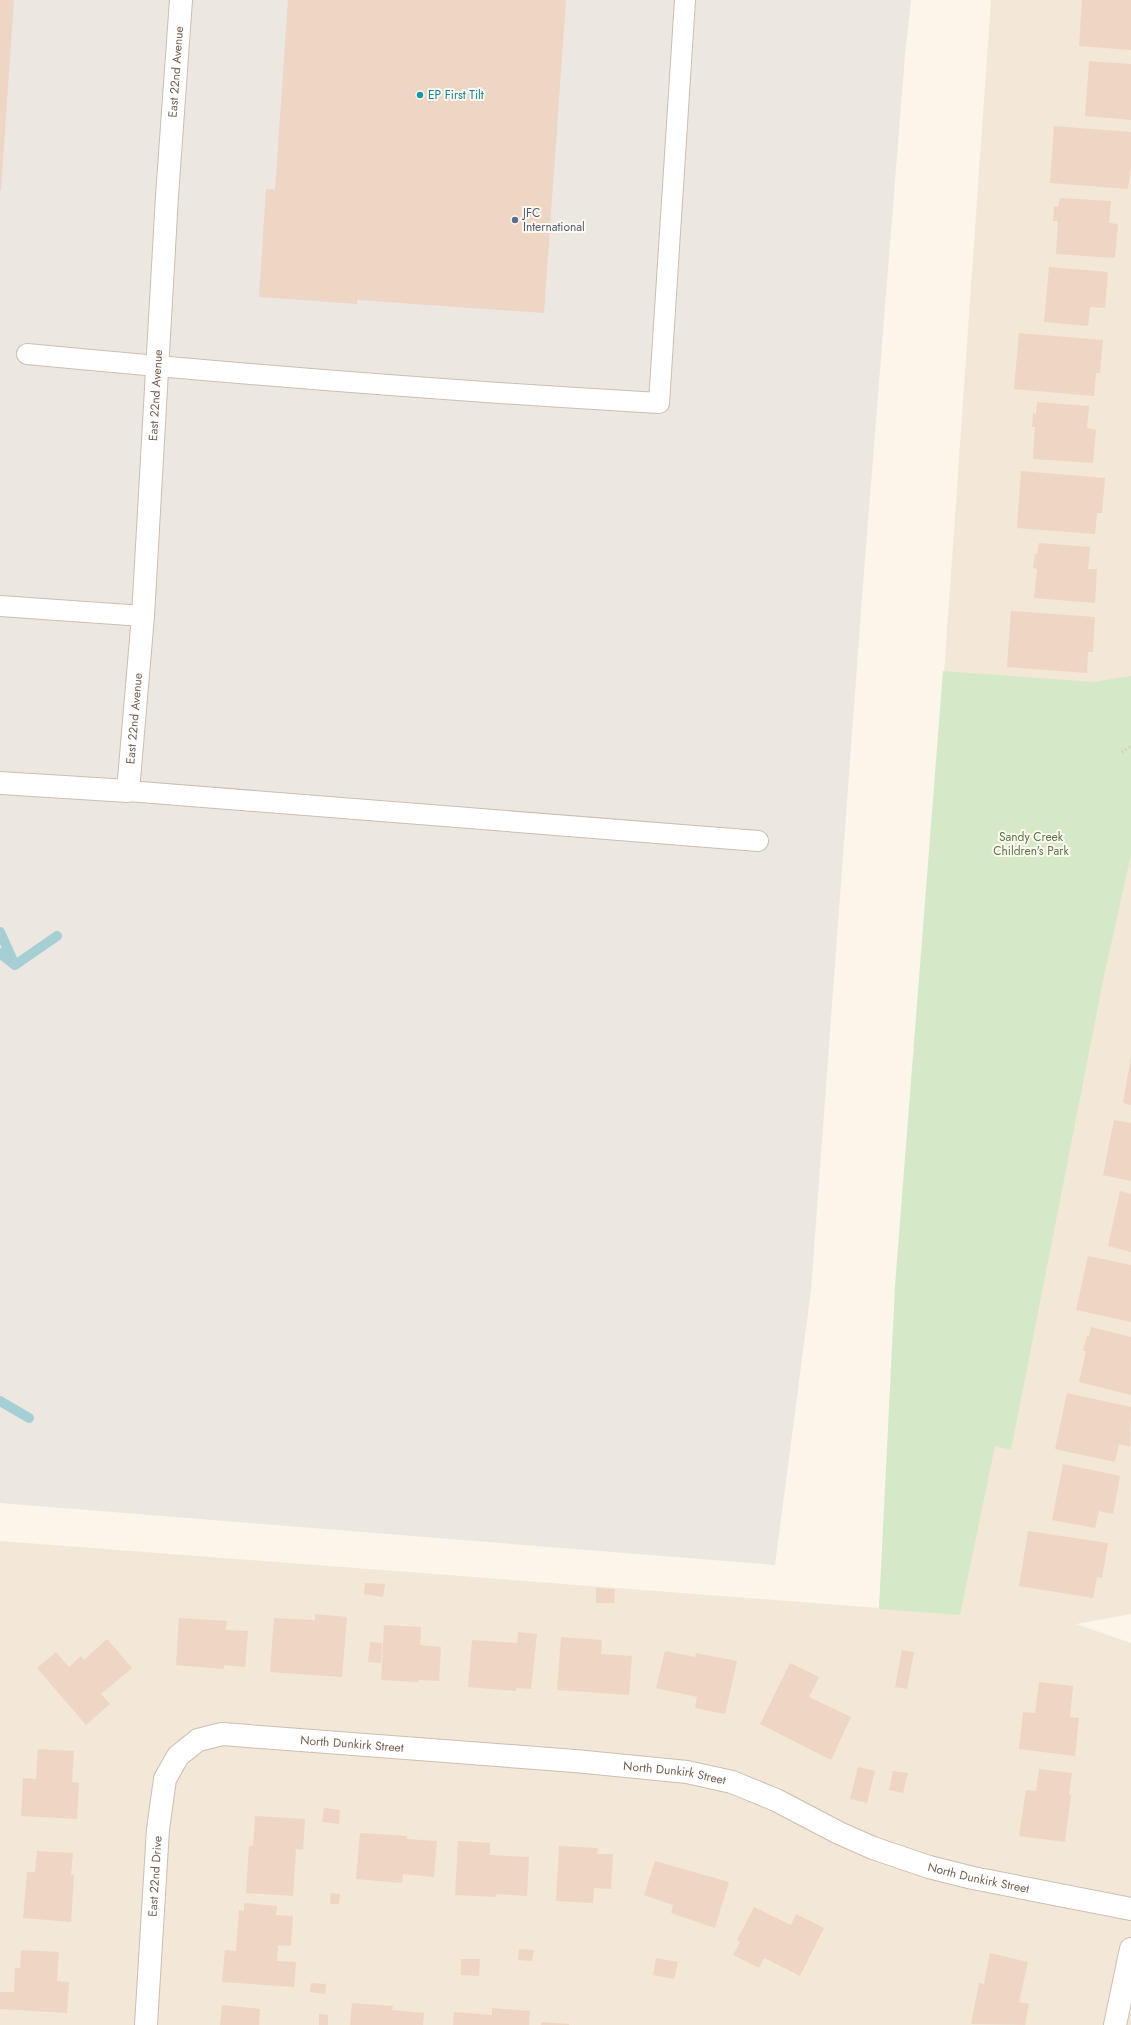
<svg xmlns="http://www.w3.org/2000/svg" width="1131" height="2025" font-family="Jost,sans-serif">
<rect width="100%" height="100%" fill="#fbf5ea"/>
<polygon fill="#f3e7d8" points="991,0 1131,0 1131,1614 1076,1624 1131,1643 1131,2025 0,2025 0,1541 879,1608"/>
<polygon fill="#ede7e2" points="0,0 911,0 905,55 863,584 811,1290 775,1565 0,1503"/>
<polygon fill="#d5e9c8" points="943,671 1093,682 1131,676 1131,855 1104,976 1011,1450 995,1446 960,1615 879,1609 895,1286"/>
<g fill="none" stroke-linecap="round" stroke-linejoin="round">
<g stroke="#a5ced5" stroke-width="10">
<polyline points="0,932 14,963"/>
<polyline points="0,953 15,965 57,936"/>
<polyline points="0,1401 29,1418"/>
</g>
</g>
<g fill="#efd5c3">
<polygon points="0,0 14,0 1,190 0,190"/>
<polygon points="288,0 566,0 544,313 357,300 357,304 259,297 266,189 275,190"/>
<polygon points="1082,0 1131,0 1131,50 1079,46"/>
<polygon points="1089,61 1131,64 1131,120 1085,116"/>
<polygon points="1054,126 1131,132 1131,166 1128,189 1050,183"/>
<polygon points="1060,198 1111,201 1109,223 1118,224 1115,258 1056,254 1058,221 1053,221 1054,206 1058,207"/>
<polygon points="1049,267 1108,272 1105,308 1090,307 1088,326 1044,322"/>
<polygon points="1019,333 1103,340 1100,373 1096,373 1094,396 1014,389"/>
<polygon points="1037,402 1089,406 1087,428 1096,430 1093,463 1033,459 1035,427 1032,427 1033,413 1036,414"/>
<polygon points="1021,471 1105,478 1102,513 1097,513 1095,534 1017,528"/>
<polygon points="1039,543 1090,547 1088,569 1097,569 1095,603 1034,598 1037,569 1033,568 1035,554 1037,554"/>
<polygon points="1011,611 1095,617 1093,652 1088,652 1087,673 1007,667"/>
<polygon points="1131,1056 1131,1105 1123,1103"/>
<polygon points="1114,1120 1131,1123 1131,1181 1103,1175"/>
<polygon points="1120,1191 1131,1194 1131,1252 1108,1246"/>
<polygon points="1088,1256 1131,1265 1131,1322 1076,1310"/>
<polygon points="1091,1327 1131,1337 1131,1395 1079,1382 1086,1351 1083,1351 1087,1336 1089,1336"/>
<polygon points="1067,1393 1131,1407 1130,1447 1119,1444 1115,1462 1055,1449"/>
<polygon points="1063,1464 1120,1476 1113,1514 1099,1511 1095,1528 1052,1520"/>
<polygon points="1028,1531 1108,1543 1102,1578 1097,1577 1093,1598 1019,1586"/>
<polygon points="365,1583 385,1584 383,1597 364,1594"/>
<polygon points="596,1588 615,1589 614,1603 596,1603"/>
<polygon points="315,1614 347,1617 342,1677 270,1672 274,1618 315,1620"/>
<polygon points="179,1618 227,1621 226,1630 248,1631 245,1667 224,1665 224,1669 176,1665"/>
<polygon points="384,1625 421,1627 420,1645 441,1647 439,1681 418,1680 418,1682 381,1680"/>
<polygon points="518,1632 537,1634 531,1689 516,1688 516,1691 468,1687 472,1640 517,1643"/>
<polygon points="561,1637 602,1640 601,1654 632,1656 629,1695 557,1690"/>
<polygon points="107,1639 132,1668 101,1694 110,1704 86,1725 37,1668 56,1652 69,1667 81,1656 84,1660"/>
<polygon points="370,1642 382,1643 381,1663 368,1662"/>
<polygon points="902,1650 914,1652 907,1689 895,1687"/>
<polygon points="665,1651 695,1657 696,1653 737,1661 725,1714 695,1708 697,1697 656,1688"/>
<polygon points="790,1663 819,1677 809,1697 851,1717 831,1760 760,1724"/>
<polygon points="1039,1682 1073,1686 1070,1717 1079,1718 1075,1756 1019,1749 1023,1712 1035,1713"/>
<polygon points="38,1749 74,1751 72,1782 79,1783 77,1819 21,1816 23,1778 36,1779"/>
<polygon points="858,1767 875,1771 867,1803 850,1799"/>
<polygon points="1039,1769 1072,1773 1069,1794 1071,1795 1065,1842 1019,1836 1026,1790 1036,1791"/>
<polygon points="893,1771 908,1773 903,1793 889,1790"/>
<polygon points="324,1808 340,1810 339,1824 322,1822"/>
<polygon points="255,1816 305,1819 303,1850 296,1849 293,1896 246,1893 249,1846 253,1846"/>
<polygon points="360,1833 407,1836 407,1839 437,1841 434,1877 403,1874 402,1883 356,1879"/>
<polygon points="458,1841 490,1843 490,1855 529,1857 527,1896 496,1894 496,1897 455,1895"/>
<polygon points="559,1846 598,1848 597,1854 613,1854 611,1889 594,1888 593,1903 556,1901"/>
<polygon points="37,1851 73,1853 71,1875 74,1875 71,1922 23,1918 27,1872 35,1872"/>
<polygon points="655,1861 729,1882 715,1928 671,1913 673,1905 644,1895"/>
<polygon points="331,1893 340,1894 339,1904 330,1904"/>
<polygon points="244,1903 277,1906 276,1915 293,1916 291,1946 278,1945 277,1961 296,1962 294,1987 222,1982 225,1950 236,1951 239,1910 244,1911"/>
<polygon points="754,1907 791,1925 796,1914 824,1928 800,1976 764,1958 759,1968 733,1955 740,1942 737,1940"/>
<polygon points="519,1949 534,1950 532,1961 518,1960"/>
<polygon points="21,1950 59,1952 57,1981 69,1982 67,2013 0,2009 0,1992 14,1992 15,1968 20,1968"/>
<polygon points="990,1953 1028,1962 1019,2002 1029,2004 1025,2025 971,2024 979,1983 984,1984"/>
<polygon points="656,1958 678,1962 674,1979 653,1975"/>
<polygon points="461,1959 480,1959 479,1976 461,1975"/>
<polygon points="311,1983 326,1984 325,1994 310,1992"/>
<polygon points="352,2003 393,2006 392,2010 424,2013 423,2025 350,2025"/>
<polygon points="222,2005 260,2009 259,2025 220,2025"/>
<polygon points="492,2008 530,2011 529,2025 453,2025 454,2012 492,2015"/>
<polygon points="319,2014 328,2015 328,2025 319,2025"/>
<polygon points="541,2022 569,2024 569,2025 541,2025"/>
</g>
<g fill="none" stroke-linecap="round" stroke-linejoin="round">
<g stroke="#cdbdb0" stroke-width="22">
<g id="lane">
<path d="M27,354C237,374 448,391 659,403L685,0"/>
<polyline points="0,606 143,616"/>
<polyline points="128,791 758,841"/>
</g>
</g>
<g stroke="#cdbdb0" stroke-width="24">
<g id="street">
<path id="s1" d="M0,783L128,791L143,616L167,196L181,0"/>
<path id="s2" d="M146,2025L158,1829L165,1779L178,1756L198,1740L222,1734L575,1761L687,1772L732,1782L776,1800L839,1833L873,1848L929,1867L973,1878L1131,1909"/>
<polyline points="1115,2025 1131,1949"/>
</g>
</g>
<polyline stroke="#d4b8a5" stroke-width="2.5" stroke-dasharray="1 3" stroke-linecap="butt" points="1122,752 1131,746"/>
<use href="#lane" stroke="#fff" stroke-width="20"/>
<use href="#street" stroke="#fff" stroke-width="22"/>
</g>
<circle fill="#0f9aa8" stroke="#fef9f0" stroke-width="1.5" cx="420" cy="95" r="4"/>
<circle fill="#5c6f8a" stroke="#fef9f0" stroke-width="1.5" cx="515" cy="220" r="4"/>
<g text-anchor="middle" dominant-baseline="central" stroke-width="4" stroke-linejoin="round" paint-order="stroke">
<g font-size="12" fill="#755c4e" stroke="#fef9f0">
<text stroke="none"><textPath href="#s1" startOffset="849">East 22nd Avenue</textPath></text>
<text stroke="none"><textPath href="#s1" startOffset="525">East 22nd Avenue</textPath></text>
<text stroke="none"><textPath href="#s1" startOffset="201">East 22nd Avenue</textPath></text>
<text stroke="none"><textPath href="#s2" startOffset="454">North Dunkirk Street</textPath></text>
<text stroke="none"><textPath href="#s2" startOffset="778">North Dunkirk Street</textPath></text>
<text stroke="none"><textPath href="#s2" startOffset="149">East 22nd Drive</textPath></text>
<text stroke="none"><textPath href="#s2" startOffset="1102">North Dunkirk Street</textPath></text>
</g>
<g font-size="12" fill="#0d838f" stroke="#fef9f0" text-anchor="start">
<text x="428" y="95">EP First Tilt</text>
</g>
<g font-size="12" fill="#4e5e75" stroke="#fef9f0" text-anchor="start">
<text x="523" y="213">JFC<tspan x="523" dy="14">International</tspan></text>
</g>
<g font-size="12" fill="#557947" stroke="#fef9f0">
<text x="1031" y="837">Sandy Creek<tspan x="1031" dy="14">Children's Park</tspan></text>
</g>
</g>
</svg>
